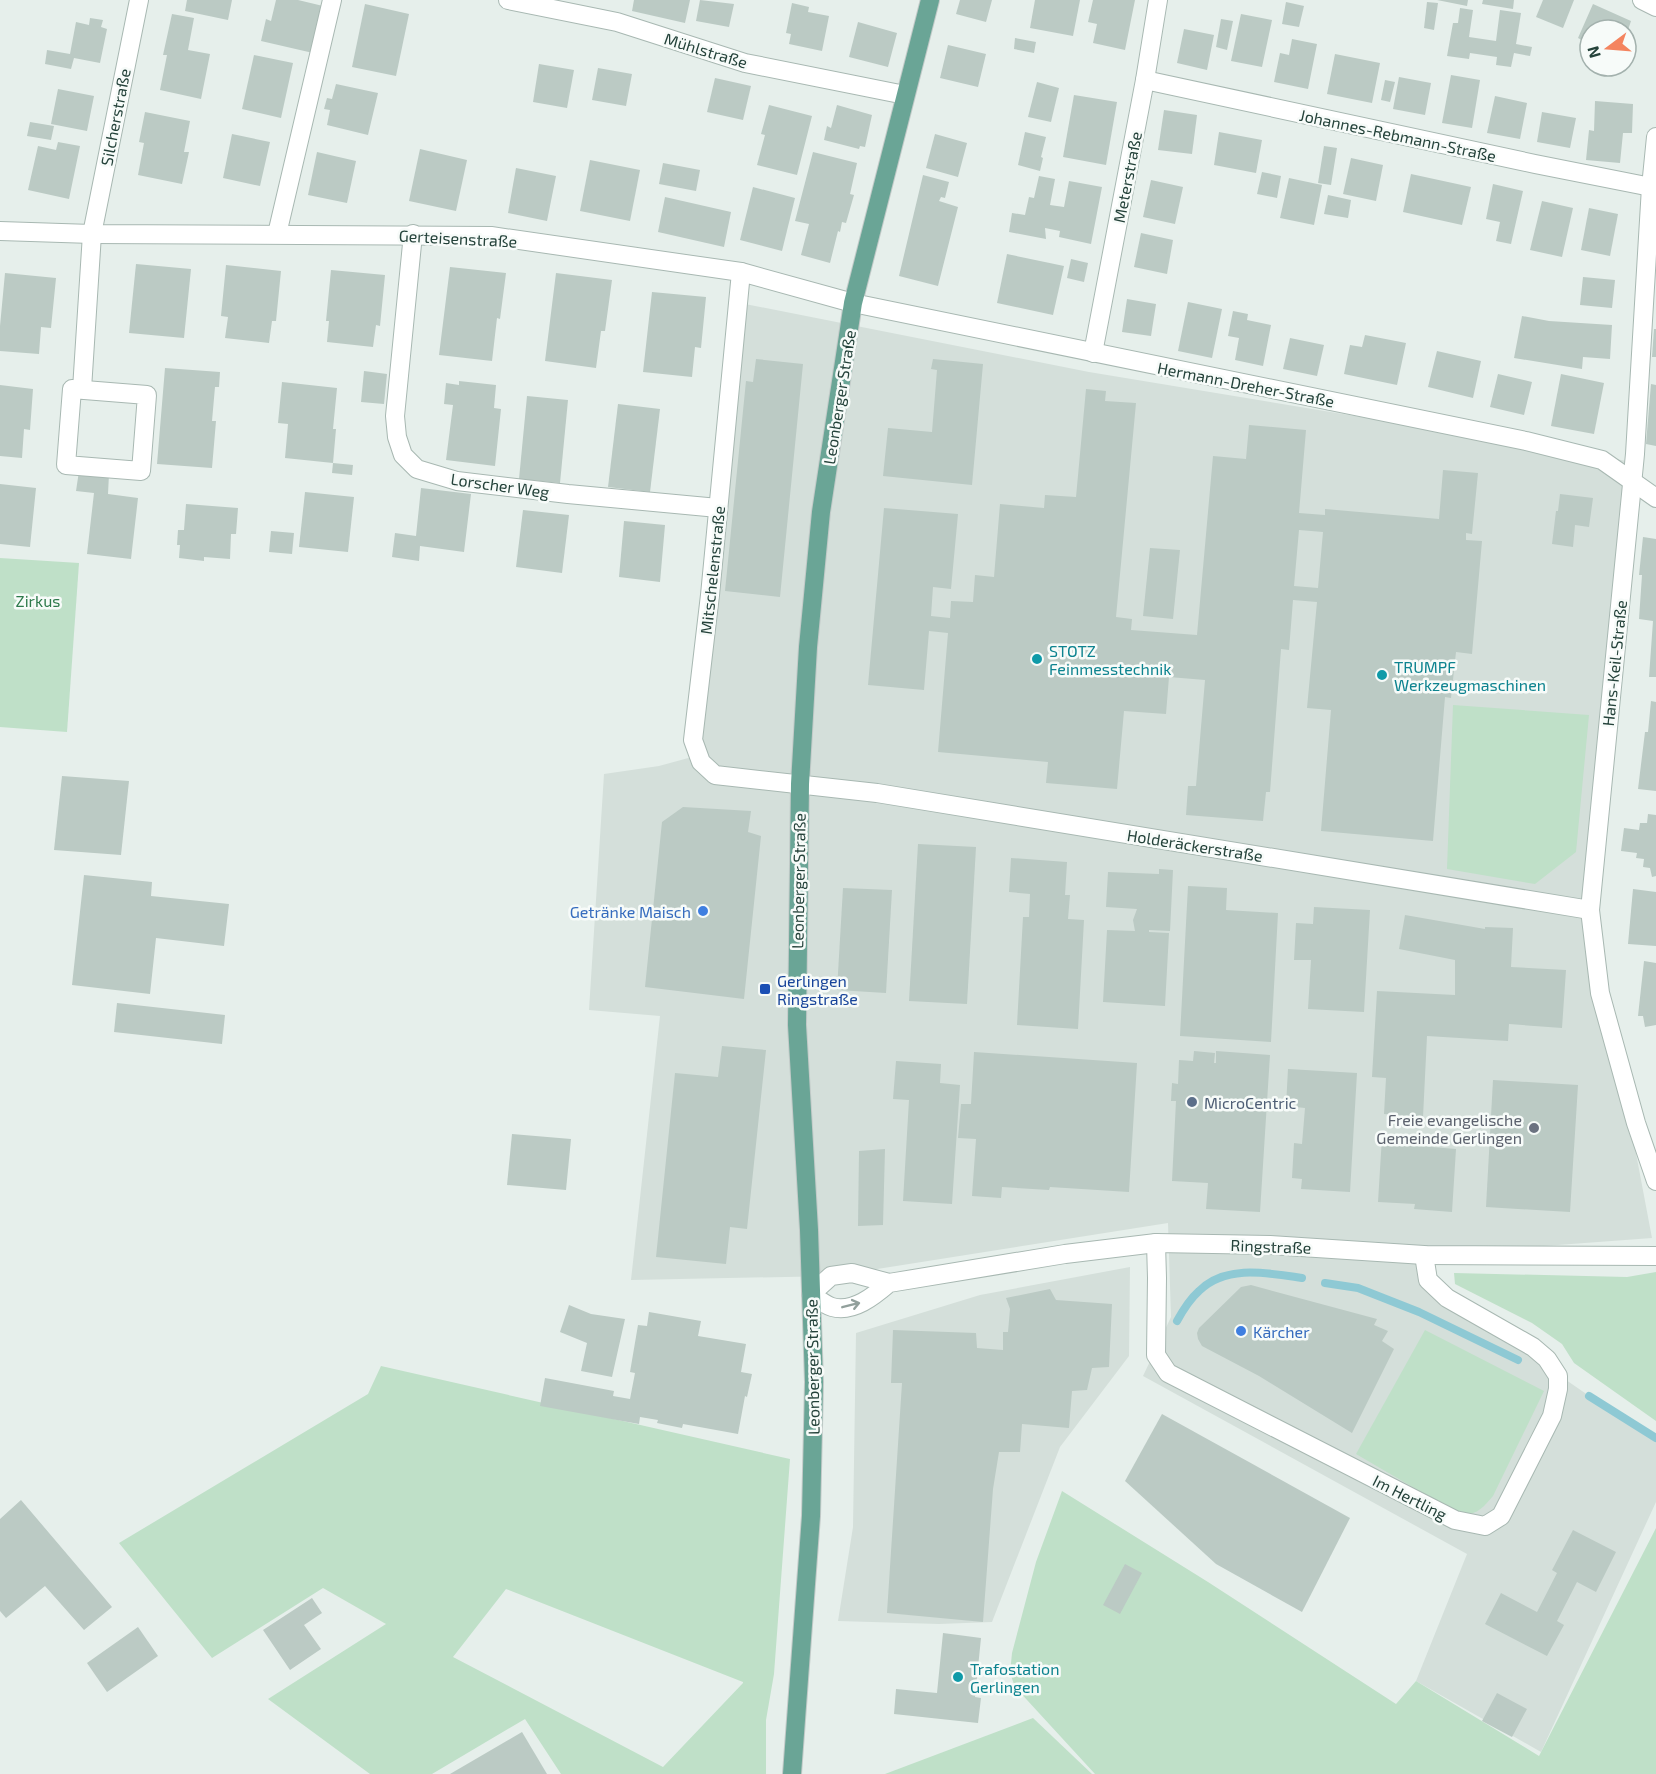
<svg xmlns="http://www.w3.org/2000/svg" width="1656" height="1774" font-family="'Exo 2',sans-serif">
<rect width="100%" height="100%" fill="#e6efeb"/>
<g fill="#d4dfda">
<polygon points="745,304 1089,372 1627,461 1590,910 1652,1238 1425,1255 1447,1298 1656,1442 1656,1502 1541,1752 1416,1681 1467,1554 1143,1376 1171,1317 1168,1223 833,1276 631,1280 660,1016 589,1010 604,774 659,766 692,757"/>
<polygon points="1130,1267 1129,1356 1060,1447 992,1622 939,1624 838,1621 853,1527 856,1333 980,1295"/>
</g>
<g fill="#bfe0c8" fill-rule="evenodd">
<polygon points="0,558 79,563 67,732 0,727"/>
<polygon points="1453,705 1589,715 1576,852 1535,884 1447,869"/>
<polygon points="1656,1272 1656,1421 1574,1363 1562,1344 1532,1323 1455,1284 1454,1273 1627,1277"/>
<path d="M1425,1330L1544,1391L1493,1496C1482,1509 1475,1517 1457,1513L1356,1454Z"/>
<path d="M381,1366L790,1459L774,1674L766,1720V1774H561L525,1719L432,1774H370L268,1699L386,1624L323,1588L212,1658L119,1543L368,1394ZM506,1589L743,1682V1683L663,1767L453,1657Z"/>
<polygon points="1062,1491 1208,1582 1396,1704 1416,1681 1539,1756 1656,1528 1656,1774 1095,1774 1015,1687 1010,1673 1012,1653 1036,1562"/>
<polygon points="1033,1718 1092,1774 885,1774"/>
</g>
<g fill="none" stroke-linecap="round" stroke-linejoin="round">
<g stroke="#8ec9d4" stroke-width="8">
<polyline points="1325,1283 1358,1288 1419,1312 1518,1360"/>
<path d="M1177,1321C1183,1310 1190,1299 1199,1291C1226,1264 1268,1273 1302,1278"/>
<polyline points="1589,1396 1656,1438"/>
</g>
</g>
<g fill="#bbcac4" fill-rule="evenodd">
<polygon points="187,0 232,0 228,20 185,11"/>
<polygon points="276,0 298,0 323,6 313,53 261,41 266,19 271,21"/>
<polygon points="634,0 690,0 685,23 632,11"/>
<polygon points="700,0 734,4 729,27 696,21"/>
<polygon points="960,0 992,0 986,22 956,14"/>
<polygon points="1035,0 1080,0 1073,36 1030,28"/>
<polygon points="1093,0 1135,0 1125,50 1093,43 1097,24 1088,22"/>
<polygon points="1437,0 1468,0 1467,6"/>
<polygon points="1483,0 1514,0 1513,9 1482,4"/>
<polygon points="1543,0 1574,0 1563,28 1536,17"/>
<polygon points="1286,2 1304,6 1299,27 1282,24"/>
<polygon points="1427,2 1438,3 1434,30 1424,28"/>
<polygon points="792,3 809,7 808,12 829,16 822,51 789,44 791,34 786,33"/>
<polygon points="365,4 409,14 396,76 352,67"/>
<polygon points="1593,4 1631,21 1628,30 1590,30 1590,44 1578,38"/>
<polygon points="1460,8 1473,10 1469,37 1496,41 1500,10 1521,13 1516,44 1532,47 1530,56 1514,53 1511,67 1496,65 1497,57 1470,53 1469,59 1447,56 1453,23 1458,23"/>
<polygon points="172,14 194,18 188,50 210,54 201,99 160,90 167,55 163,55"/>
<polygon points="1241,14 1272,20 1262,67 1231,61"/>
<polygon points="90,18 103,20 101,27 107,29 100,63 74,58 71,69 45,64 47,50 70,54 76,22 89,25"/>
<polygon points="1221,19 1233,21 1227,50 1216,47"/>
<polygon points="858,22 897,33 888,67 849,57"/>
<polygon points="1184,29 1214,35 1207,70 1177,63"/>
<polygon points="1015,38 1036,42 1034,53 1014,49"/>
<polygon points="1292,39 1317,44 1308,89 1274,82 1280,53 1289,55"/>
<polygon points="948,45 986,54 978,87 940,78"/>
<polygon points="1335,54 1380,63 1372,103 1327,94"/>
<polygon points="254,55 293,63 281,118 242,109"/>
<polygon points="539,64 574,70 567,108 533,102"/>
<polygon points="598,68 632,74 626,106 592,100"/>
<polygon points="1451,75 1480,80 1472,128 1442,123"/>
<polygon points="1399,77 1431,83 1425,115 1393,109"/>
<polygon points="715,78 751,86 743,120 707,112"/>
<polygon points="1385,80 1395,82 1390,102 1381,100"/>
<polygon points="1037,82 1059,88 1051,122 1028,117"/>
<polygon points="336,84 378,93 368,135 327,125 330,110 324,109 327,98 332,99"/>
<polygon points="58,89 94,96 87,131 51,124"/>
<polygon points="1074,95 1117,102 1106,165 1063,157"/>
<polygon points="1495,96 1527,103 1520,139 1487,133"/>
<polygon points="1595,101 1633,104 1632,133 1623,133 1620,163 1586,160 1589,130 1594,131"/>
<polygon points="769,105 812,116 797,175 757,165 765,135 761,134"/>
<polygon points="837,105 872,115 865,147 860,146 859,149 824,140 827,126 831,128"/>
<polygon points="1164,110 1197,115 1192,154 1158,150"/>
<polygon points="145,112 190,121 184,152 189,152 182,184 138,175 144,143 139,142"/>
<polygon points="1542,112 1576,118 1570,148 1537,142"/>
<polygon points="30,122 54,126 51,140 27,136"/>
<polygon points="1025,132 1046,137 1041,157 1043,158 1040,171 1018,165"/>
<polygon points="1219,132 1262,140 1256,173 1214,165"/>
<polygon points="232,134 270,142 260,186 223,178"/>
<polygon points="935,134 967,143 958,177 926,168"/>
<polygon points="58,142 80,146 69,199 28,190 38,146 56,150"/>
<polygon points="1324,146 1337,148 1331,185 1318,183"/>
<polygon points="420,149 467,160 456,211 409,201"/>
<polygon points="317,152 356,161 347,203 308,195"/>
<polygon points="813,152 857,163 850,194 854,195 846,223 842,222 840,232 838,231 830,263 801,255 809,224 795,221"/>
<polygon points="1351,158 1383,165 1376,201 1343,194"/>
<polygon points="590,160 640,170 630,221 580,211"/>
<polygon points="663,163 700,170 696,191 659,184"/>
<polygon points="516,168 556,176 547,221 508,213"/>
<polygon points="1262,172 1281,176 1277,198 1257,194"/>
<polygon points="1411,174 1471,187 1462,225 1403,212"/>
<polygon points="923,175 949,182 945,198 941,197 939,201 958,207 938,286 899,276"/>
<polygon points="1039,176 1055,179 1050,205 1064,207 1069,181 1102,187 1091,244 1059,237 1060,231 1045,228 1046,239 1009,232 1012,213 1025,215 1029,197 1034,198"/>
<polygon points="1289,178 1322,185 1314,225 1280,218"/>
<polygon points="1151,180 1183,187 1175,224 1143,217"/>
<polygon points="1493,184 1523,191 1511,244 1496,241 1500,222 1486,219"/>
<polygon points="753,187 795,198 782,251 740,240"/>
<polygon points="1328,195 1351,200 1348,218 1324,214"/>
<polygon points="665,197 731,212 724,247 658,232"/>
<polygon points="1542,201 1573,208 1562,257 1530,250"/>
<polygon points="1589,208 1618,214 1610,256 1581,250"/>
<polygon points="1141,233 1173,240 1167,274 1134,267"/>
<polygon points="1007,254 1064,266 1053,315 997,303"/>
<polygon points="1071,259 1088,263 1084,282 1067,278"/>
<polygon points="136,264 191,269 184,338 129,333"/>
<polygon points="226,265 281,271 276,321 272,321 269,343 225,338 228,317 221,316"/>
<polygon points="450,267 506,273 500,319 497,318 492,361 439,355"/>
<polygon points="331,270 385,275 380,326 376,325 373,347 327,342 329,321 326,321"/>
<polygon points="5,273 56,278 51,328 41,327 39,354 0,351 0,326"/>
<polygon points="556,273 612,280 605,331 601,331 596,368 545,361"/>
<polygon points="1583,277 1615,280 1612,308 1580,305"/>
<polygon points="652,292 706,297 701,348 695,347 692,377 643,372"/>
<polygon points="1127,299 1156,304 1151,336 1122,332"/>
<polygon points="1188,302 1222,309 1212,358 1178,351"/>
<polygon points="1233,311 1248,314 1247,320 1271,325 1263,366 1235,360 1239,338 1228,336"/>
<polygon points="1522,316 1549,321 1612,325 1610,359 1583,357 1582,369 1514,358"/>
<polygon points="1654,329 1656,329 1656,357 1652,357"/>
<polygon points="1365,335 1406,343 1397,385 1344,374 1350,345 1362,347"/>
<polygon points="1290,338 1324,345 1317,376 1283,369"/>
<polygon points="1437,351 1481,361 1473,398 1428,387"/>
<polygon points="756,359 803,364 780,597 725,591 746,381 753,382"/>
<polygon points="933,359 983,364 972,485 883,476 888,428 932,432 937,370 931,369"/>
<polygon points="165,368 220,372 219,387 215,387 212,421 216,421 212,468 157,464"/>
<polygon points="364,371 387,374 384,404 361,402"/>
<polygon points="1498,374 1532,382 1524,415 1490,407"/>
<polygon points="1561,374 1604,383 1594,434 1551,426"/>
<polygon points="459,381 496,385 494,408 501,409 495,466 446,460 453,405 444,404 446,383 459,385"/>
<polygon points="282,382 337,388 333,429 336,429 333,463 285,458 288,424 278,423"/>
<polygon points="1651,384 1656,385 1656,446 1646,444"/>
<polygon points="0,385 33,389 30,430 24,429 22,458 0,456"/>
<path d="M1086,389L1106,391L1105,401L1136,403L1116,617L1132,619L1131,630L1197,635L1213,456L1246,459L1249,425L1306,430L1299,513L1325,515V509L1439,519L1443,470L1478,473L1472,534L1466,533V540L1482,541L1472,654L1456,652L1451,698L1445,697L1433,841L1321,831L1331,710L1307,708L1317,602L1293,600L1289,650L1281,649L1270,792H1266L1263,821L1186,815L1188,786H1196L1205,680L1169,677L1166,714L1124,711L1117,789L1046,783L1048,762L938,752L948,633L929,631L924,690L868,685L884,508L958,514L951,589L933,587L931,616L950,618L951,601L973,602L975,575L994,577L1000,504L1044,508L1045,495L1076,497ZM1299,530L1323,532L1318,588L1294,586Z"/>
<polygon points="527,396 568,400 560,483 519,479"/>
<polygon points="618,404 660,409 650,492 608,487"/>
<polygon points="333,463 353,465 352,475 332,473"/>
<polygon points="79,471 109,474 108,494 138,498 131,559 87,554 94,493 76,491"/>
<polygon points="0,484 36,488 30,547 0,544"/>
<polygon points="421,488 471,494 464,552 420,546 419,561 392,557 395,533 416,536"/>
<polygon points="305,492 354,497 348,552 299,547"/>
<polygon points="1560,494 1593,498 1589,527 1575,525 1573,547 1552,544 1556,511 1558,511"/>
<polygon points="186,504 238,508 236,534 231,534 230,559 204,557 204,561 179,558 180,545 177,545 178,530 184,530"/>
<polygon points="523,510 569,515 562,573 516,567"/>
<polygon points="624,521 665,525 660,582 619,577"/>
<polygon points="271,531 294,533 292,554 269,552"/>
<polygon points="1643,537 1656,539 1656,677 1649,677 1653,621 1639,619 1642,575 1639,575"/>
<polygon points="1150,548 1180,550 1173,619 1143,616"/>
<polygon points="1651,701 1656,702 1656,791 1638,789 1645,732 1648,732"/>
<polygon points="62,776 129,781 121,855 54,850"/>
<polygon points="683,807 751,811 748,832 761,836 744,999 645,987 662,822"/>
<polygon points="1648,814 1656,815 1656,876 1652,877 1650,868 1643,867 1644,859 1636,858 1637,853 1621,851 1624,828 1639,830 1640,823 1647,823"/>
<polygon points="918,844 976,847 967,1004 909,1001"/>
<polygon points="1011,858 1067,862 1065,895 1070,895 1068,919 1084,920 1078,1029 1017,1025 1023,917 1029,917 1030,894 1009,892"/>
<polygon points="1159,869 1173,870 1170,931 1149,930 1149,932 1169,933 1165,1006 1103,1002 1107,930 1135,931 1133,920 1137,909 1106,907 1108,872 1159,874"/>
<polygon points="84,875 152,882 151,896 229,904 224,946 156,938 150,994 72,985"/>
<polygon points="1188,886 1227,888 1226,910 1278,913 1271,1042 1180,1036"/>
<polygon points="843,888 892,890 886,993 837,990"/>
<polygon points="1633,889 1656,892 1656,946 1628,944"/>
<polygon points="1314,907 1370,910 1364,1012 1308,1009 1311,960 1294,960 1296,923 1313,924"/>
<polygon points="1405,915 1485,929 1485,927 1513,928 1511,967 1566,970 1562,1028 1509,1024 1508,1041 1427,1036 1423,1117 1384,1114 1386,1078 1372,1077 1377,991 1455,995 1455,960 1399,949"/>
<polygon points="1644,961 1656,963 1656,1025 1645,1027 1643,1016 1638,1016"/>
<polygon points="117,1003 225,1015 222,1044 114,1032"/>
<polygon points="722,1046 766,1050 747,1229 730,1227 726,1264 656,1257 675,1073 718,1077"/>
<polygon points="1194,1051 1215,1053 1214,1063 1216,1063 1216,1051 1270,1055 1260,1212 1206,1209 1208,1183 1172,1181 1176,1101 1171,1101 1172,1083 1178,1084 1179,1060 1193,1061"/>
<polygon points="974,1052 1137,1063 1129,1192 1050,1187 1049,1190 1002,1187 1001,1198 972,1196 976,1139 958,1138 961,1104 971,1104"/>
<polygon points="896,1061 941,1064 940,1083 960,1085 952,1204 903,1201 909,1100 893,1099"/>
<polygon points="1288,1069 1357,1073 1350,1192 1301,1189 1302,1179 1292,1178 1294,1143 1302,1144 1305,1108 1286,1106"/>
<polygon points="1493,1080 1578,1085 1570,1212 1486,1207"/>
<polygon points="512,1134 571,1139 566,1190 507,1185"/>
<polygon points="1382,1137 1421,1139 1420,1146 1456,1149 1452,1212 1414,1209 1415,1204 1378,1202"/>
<polygon points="885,1149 883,1225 858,1226 859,1151"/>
<polygon points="1251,1285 1377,1319 1374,1325 1388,1331 1382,1341 1394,1349 1352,1433 1259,1376 1202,1346 1198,1339 1197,1333 1199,1328 1241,1287"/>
<polygon points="1050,1289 1056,1300 1112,1304 1109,1367 1092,1368 1087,1390 1072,1391 1069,1428 1022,1424 1020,1452 999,1452 993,1489 983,1622 887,1613 902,1383 891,1383 893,1330 976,1333 977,1348 1003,1350 1003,1332 1008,1332 1010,1309 1006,1298"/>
<polygon points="569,1305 591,1314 625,1319 612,1377 581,1371 587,1343 560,1332"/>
<polygon points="649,1312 701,1321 698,1336 746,1344 741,1372 752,1374 747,1397 745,1396 738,1434 683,1424 682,1428 657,1423 658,1420 640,1417 639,1424 540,1406 545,1378 614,1391 613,1396 630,1399 635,1373 630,1372 638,1325 647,1326"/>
<polygon points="1162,1414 1350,1518 1302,1612 1216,1564 1125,1481"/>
<polygon points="21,1500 112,1607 84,1630 45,1586 6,1618 0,1611 0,1519"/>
<polygon points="1573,1530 1616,1552 1596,1592 1577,1582 1557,1621 1564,1625 1547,1656 1485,1624 1501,1593 1537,1612 1557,1573 1552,1570"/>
<polygon points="1125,1564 1142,1573 1120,1614 1103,1605"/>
<polygon points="312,1598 322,1613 304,1625 321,1649 290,1670 263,1630"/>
<polygon points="138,1627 158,1656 107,1692 87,1663"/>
<polygon points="943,1633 981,1638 975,1697 981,1698 978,1723 894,1714 896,1689 937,1693"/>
<polygon points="1497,1693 1527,1709 1512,1737 1482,1721"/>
<polygon points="522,1732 547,1774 450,1774"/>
</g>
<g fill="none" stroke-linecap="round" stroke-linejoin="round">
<g stroke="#a8b8b2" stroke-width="20">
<g id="minor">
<polyline points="508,0 617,22 745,63 905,95"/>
<polyline points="1642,0 1656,7"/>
<polyline points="1145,80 1535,164 1651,187"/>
<polyline points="1656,137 1651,187 1635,454 1590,910 1600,993 1636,1123 1656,1181"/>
<polyline points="0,231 92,234 491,236 741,272 853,303 1526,441 1602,460 1656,498"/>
<polyline points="277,234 332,0"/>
<polyline points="413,234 395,416 397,437 403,455 417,469 457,481 568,494 718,508"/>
<polyline points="741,272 710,595 693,740 701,762 715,775 877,793 1590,910"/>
<polyline points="1093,353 1145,80 1158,0"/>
<polygon points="72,389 147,395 141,471 66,465"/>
<polyline points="82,389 92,234 139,0"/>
<polyline points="1156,1243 1157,1278 1156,1355 1168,1373 1455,1520 1485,1526 1501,1516 1552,1416 1558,1389 1558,1376 1547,1359 1533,1347 1447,1298 1428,1280 1424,1255"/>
<path d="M889,1283C874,1296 853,1313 832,1307C825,1305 817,1298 811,1294L831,1276L852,1273L889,1283L1065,1254L1156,1243L1270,1245L1424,1255L1656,1256"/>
</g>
</g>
<g stroke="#c2cac8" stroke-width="20">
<polyline id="major" points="792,1774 811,1516 814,1382 809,1230 797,1025 800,784 808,647 821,512 853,303 930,0"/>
</g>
<use href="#minor" stroke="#fff" stroke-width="18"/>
<use href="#major" stroke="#6aa596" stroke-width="18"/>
</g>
<defs><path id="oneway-shaft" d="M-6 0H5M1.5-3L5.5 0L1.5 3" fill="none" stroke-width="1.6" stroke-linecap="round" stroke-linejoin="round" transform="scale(1.5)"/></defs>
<use stroke="#92a09c" href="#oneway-shaft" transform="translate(851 1305) rotate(-14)"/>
<g fill="#0f9aa8" stroke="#f7fbf9" stroke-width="2">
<circle cx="1037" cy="659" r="6"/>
<circle cx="1382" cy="675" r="6"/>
<circle cx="958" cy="1677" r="6"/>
</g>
<g fill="#3f7fe0" stroke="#f7fbf9" stroke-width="2">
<circle cx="703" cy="911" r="6"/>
<circle cx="1241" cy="1331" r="6"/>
</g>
<rect fill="#1a4fb4" stroke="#f7fbf9" stroke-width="2" x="759" y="983" width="12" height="12" rx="3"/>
<circle fill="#5c6f8a" stroke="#f7fbf9" stroke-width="2" cx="1192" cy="1102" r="6"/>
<circle fill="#6b7280" stroke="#f7fbf9" stroke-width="2" cx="1534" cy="1128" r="6"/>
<g text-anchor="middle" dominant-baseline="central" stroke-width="5" stroke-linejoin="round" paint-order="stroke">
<g font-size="16" fill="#24423a" stroke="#f7fbf9">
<text transform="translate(706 50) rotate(17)">Mühlstraße</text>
<text transform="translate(115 117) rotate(-79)">Silcherstraße</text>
<text transform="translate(1398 135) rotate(12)">Johannes-Rebmann-Straße</text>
<text transform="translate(1127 177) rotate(-79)">Meterstraße</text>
<text transform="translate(458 238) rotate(3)">Gerteisenstraße</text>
<text transform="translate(1246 384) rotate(11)">Hermann-Dreher-Straße</text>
<text transform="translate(839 397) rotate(-81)">Leonberger Straße</text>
<text transform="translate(500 485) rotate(8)">Lorscher Weg</text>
<text transform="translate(712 570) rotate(-84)">Mitschelenstraße</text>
<text transform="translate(1614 663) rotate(-84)">Hans-Keil-Straße</text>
<text transform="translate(1195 845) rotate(9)">Holderäckerstraße</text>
<text transform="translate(798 881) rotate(-89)">Leonberger Straße</text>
<text transform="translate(1271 1246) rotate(2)">Ringstraße</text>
<text transform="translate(812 1367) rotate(-91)">Leonberger Straße</text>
<text transform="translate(1410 1497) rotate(27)">Im Hertling</text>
</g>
<g font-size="16" fill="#2d7a4b" stroke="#f7fbf9">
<text x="38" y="600">Zirkus</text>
</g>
<g font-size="16" fill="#0d838f" stroke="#f7fbf9" text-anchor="start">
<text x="1049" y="650">STOTZ<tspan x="1049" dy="18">Feinmesstechnik</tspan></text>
<text x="1394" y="666">TRUMPF<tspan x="1394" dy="18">Werkzeugmaschinen</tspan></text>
<text x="970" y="1668">Trafostation<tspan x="970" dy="18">Gerlingen</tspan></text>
</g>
<g font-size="16" fill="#366cbe" stroke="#f7fbf9" text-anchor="end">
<text x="691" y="911">Getränke Maisch</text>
<text x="1253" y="1331" text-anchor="start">Kärcher</text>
</g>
<g font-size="16" fill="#164399" stroke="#f7fbf9" text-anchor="start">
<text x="777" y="980">Gerlingen<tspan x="777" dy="18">Ringstraße</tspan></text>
</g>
<g font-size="16" fill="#4e5e75" stroke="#f7fbf9" text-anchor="start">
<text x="1204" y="1102">MicroCentric</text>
</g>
<g font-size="16" fill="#5b616d" stroke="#f7fbf9" text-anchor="end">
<text x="1522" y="1119">Freie evangelische<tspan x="1522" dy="18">Gemeinde Gerlingen</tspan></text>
</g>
</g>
<g transform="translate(1608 48) rotate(254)"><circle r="28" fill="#f7fbf9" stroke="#a3b1ad" stroke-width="1.5"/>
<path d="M0-4.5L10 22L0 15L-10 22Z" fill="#f4845f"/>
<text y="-9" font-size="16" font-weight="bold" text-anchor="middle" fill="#24423a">N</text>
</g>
</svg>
